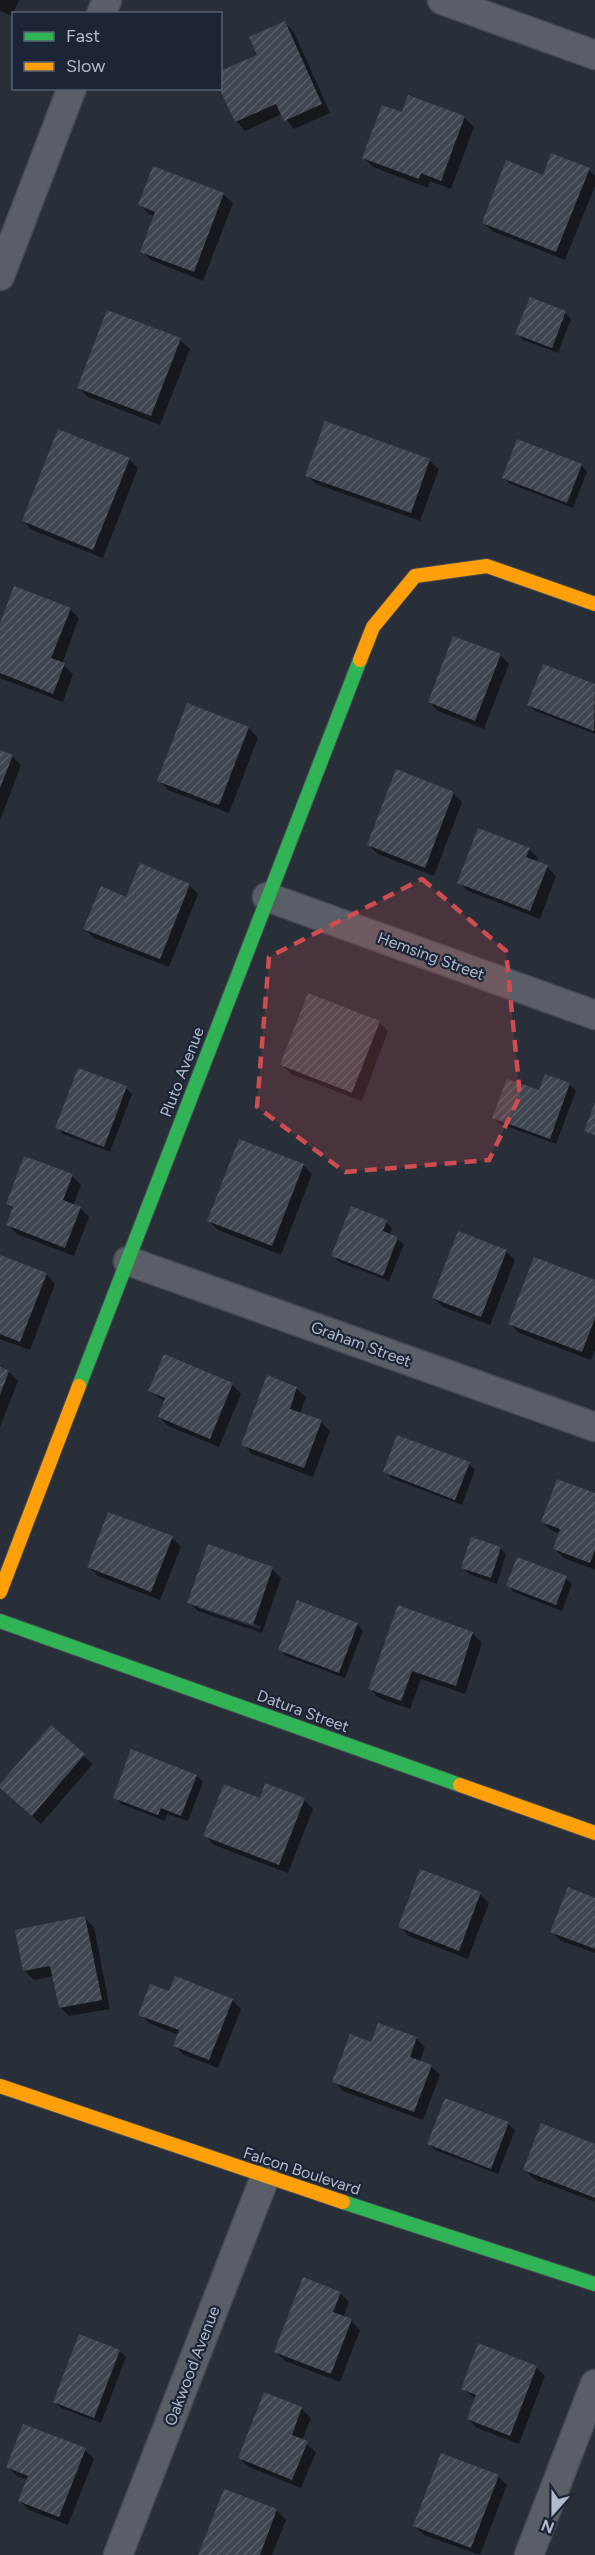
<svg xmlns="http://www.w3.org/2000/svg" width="595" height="2555" font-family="Figtree,sans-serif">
<defs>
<pattern id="building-hatch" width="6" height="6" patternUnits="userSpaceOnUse" patternTransform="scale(1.5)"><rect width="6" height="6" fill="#40464f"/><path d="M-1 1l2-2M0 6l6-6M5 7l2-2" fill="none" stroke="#595f67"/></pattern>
</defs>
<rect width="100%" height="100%" fill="#292f39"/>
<g fill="#0007" fill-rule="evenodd">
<polygon points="0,0 19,0 12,16 0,11"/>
<polygon points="285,23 294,32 330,113 294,129 282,114 245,131 236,121 259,56"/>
<polygon points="409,97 465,118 474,127 451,189 430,181 428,188 373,167 364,158 403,114"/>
<polygon points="589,170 595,176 595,186 565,260 492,231 483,222 544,177"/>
<polygon points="223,194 233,203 203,281 151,260 142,251 155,216 149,214 140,205"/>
<polygon points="108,312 180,340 190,349 160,425 88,397 79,388"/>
<polygon points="565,312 571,319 558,353 523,340 517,334"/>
<polygon points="129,459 138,468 103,558 32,530 23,521"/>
<polygon points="429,460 439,469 420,521 316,484 307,475"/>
<polygon points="581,465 587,472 573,508 510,484 504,478"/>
<polygon points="70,609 79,618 62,664 73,674 63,702 0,678 0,627"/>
<polygon points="500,655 509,664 484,729 438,711 429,702"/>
<polygon points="544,666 595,686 595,734 535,711 529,705"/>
<polygon points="188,705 249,728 258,738 229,813 168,790 159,781"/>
<polygon points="0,751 12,756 21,765 0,821"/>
<polygon points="453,793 462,802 434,876 378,854 369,845"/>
<polygon points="529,849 538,858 536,862 547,867 556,876 540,919 468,891 459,882"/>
<polygon points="189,885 198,894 169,967 94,938 85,929 127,899"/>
<polygon points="379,1022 388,1031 362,1101 291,1074 282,1065"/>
<polygon points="546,1076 570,1085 576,1091 556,1144 500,1124 494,1118 540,1092"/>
<polygon points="126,1088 132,1094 110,1152 63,1134 57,1128"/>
<polygon points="303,1165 312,1174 281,1255 218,1230 209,1221"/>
<polygon points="72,1176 81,1185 73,1206 80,1208 89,1217 74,1256 17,1234 8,1225 13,1210 7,1204"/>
<polygon points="386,1222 392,1228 390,1235 404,1244 389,1281 339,1262 333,1256"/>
<polygon points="506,1251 515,1260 490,1325 443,1307 433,1298"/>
<polygon points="0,1257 46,1274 55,1284 30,1350 0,1339"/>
<polygon points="595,1282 595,1350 591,1360 519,1333 510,1324"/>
<polygon points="0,1369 9,1372 18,1381 0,1427"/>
<polygon points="232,1384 241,1394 219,1447 168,1426 159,1417 165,1402 150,1391"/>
<polygon points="296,1388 306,1397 300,1414 321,1422 330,1431 313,1477 252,1454 243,1444"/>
<polygon points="469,1464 475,1470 462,1505 391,1478 385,1471"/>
<polygon points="595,1495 595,1570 564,1558 554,1549 560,1534 551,1530 542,1521"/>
<polygon points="172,1538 181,1547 160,1600 98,1576 89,1567"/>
<polygon points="500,1548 506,1554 497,1584 469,1574 463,1568"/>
<path d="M272,1569L281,1578L262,1633L198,1611L189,1602ZM198,1605L261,1626L260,1629L198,1608Z"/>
<polygon points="566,1578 572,1584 562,1611 514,1592 508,1586"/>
<polygon points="399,1607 473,1634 482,1643 465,1694 421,1679 410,1709 379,1698 370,1689"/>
<polygon points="357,1624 363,1631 345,1678 286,1656 279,1649"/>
<polygon points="52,1727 93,1764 41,1824 0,1786"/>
<polygon points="197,1776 203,1782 188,1821 167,1814 165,1821 121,1804 115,1797"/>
<polygon points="261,1800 304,1800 313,1809 288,1873 214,1845 205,1836"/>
<polygon points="480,1894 489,1903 468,1959 409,1936 400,1927"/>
<polygon points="595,1899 595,1953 561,1941 552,1931"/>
<polygon points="85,1918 94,1927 110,2009 69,2016 60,2007 54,1976 34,1980 25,1971"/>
<polygon points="170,1993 232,2000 241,2009 218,2068 184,2055 175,2046 179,2035 149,2023 140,2014"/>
<polygon points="416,2038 425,2047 420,2062 431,2066 440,2075 423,2120 343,2091 334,2081 372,2044"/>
<polygon points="446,2100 508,2124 515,2130 498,2174 435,2150 429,2144"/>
<polygon points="595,2145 595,2202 534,2179 525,2170"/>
<polygon points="340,2293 349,2302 343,2318 351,2321 360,2330 340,2382 285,2361 276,2352"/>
<polygon points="80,2336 120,2351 126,2357 101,2423 61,2408 55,2402"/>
<polygon points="536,2367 545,2376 519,2444 477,2428 468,2419 476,2399 462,2388"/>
<polygon points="265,2394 302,2409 311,2418 302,2441 316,2452 301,2488 249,2467 239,2458"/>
<polygon points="85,2450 94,2459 68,2525 29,2510 20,2501 28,2480 17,2476 8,2467"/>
<polygon points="498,2476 507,2485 480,2555 424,2535 414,2526"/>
<polygon points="225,2491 277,2511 286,2520 272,2555 200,2555"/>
</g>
<g fill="url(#building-hatch)">
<polygon points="285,21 322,104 284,121 276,104 235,122 219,88 220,71 257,55 249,37"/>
<polygon points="408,95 465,116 441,181 421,173 419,179 362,158 382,105 402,112"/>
<polygon points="551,153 590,168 556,252 482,223 506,160 543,175"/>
<polygon points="153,166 224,193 194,272 140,252 155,212 138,205"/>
<polygon points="530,297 566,311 552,348 515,334"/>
<polygon points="107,310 181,338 151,416 77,388"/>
<polygon points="325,421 430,459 411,513 305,476"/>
<polygon points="58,429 130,458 93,550 22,521"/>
<polygon points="517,439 582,464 567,503 502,478"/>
<polygon points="14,586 71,608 51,658 65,663 53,694 0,673 0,623"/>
<polygon points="453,636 501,654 475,721 428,702"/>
<polygon points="543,664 595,684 594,731 527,705"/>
<polygon points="187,703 249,727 219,805 157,781"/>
<polygon points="0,750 13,755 0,788"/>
<polygon points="396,769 454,792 425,868 367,845"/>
<polygon points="478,828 530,848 526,857 548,865 530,911 457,883"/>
<polygon points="140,863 190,884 160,959 83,929 101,886 126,897"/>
<polygon points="308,993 380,1021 352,1093 280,1065"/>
<polygon points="78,1068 127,1086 104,1147 55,1128"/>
<polygon points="545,1074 570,1083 550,1139 492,1118 507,1079 539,1090"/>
<polygon points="595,1102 595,1135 584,1131"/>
<polygon points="239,1139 304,1164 272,1246 207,1221"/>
<polygon points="24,1156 73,1174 63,1200 81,1207 65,1248 6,1225 13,1207 6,1204"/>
<polygon points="351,1206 387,1220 383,1231 398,1237 383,1276 331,1256"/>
<polygon points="458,1231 507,1250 481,1317 432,1298"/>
<polygon points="0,1255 47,1273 20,1342 0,1334"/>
<polygon points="534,1257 595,1280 595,1318 582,1352 508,1324"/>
<polygon points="164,1354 233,1383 210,1439 158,1417 165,1398 148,1391"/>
<polygon points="0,1367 9,1371 0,1395"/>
<polygon points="267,1375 297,1387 290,1409 322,1420 304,1468 241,1445"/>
<polygon points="397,1435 470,1462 455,1500 383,1472"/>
<polygon points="557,1479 595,1493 595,1550 590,1563 553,1549 560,1529 541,1522"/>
<polygon points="108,1512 173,1536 151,1592 87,1567"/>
<polygon points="471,1537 501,1547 491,1578 461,1568"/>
<polygon points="208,1544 273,1567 253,1625 187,1603"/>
<polygon points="517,1557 567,1576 556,1605 506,1586"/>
<polygon points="297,1600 358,1623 339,1673 278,1650"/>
<polygon points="398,1605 473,1632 456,1686 412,1671 401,1701 368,1689"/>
<polygon points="51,1725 85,1754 32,1816 0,1788 0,1784"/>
<polygon points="131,1749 197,1775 181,1816 161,1808 158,1815 113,1798"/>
<polygon points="265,1783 305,1798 279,1865 203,1836 224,1784 260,1798"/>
<polygon points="420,1869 481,1892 459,1951 398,1927"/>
<polygon points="568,1887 595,1898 595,1949 550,1932"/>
<polygon points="85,1916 102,2000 59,2008 50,1966 23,1971 15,1930"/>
<polygon points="175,1976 233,1999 209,2060 173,2046 179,2030 138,2015 150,1984 169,1991"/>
<polygon points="378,2023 417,2037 410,2057 432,2065 414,2112 332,2082 350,2034 371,2042"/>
<polygon points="445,2098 509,2122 491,2169 427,2144"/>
<polygon points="541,2123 595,2144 595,2198 523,2170"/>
<polygon points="303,2277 341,2292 333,2312 352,2319 331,2374 274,2352"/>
<polygon points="79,2334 120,2350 94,2418 53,2402"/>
<polygon points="478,2343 537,2366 510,2436 467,2419 476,2395 461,2389"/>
<polygon points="264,2392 302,2407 292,2435 308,2441 292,2480 238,2458"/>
<polygon points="23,2424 86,2448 59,2517 18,2501 28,2476 6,2467"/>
<polygon points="441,2453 499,2475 471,2548 413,2526"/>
<polygon points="224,2489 277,2509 260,2555 198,2555"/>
</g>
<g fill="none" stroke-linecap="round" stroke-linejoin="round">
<g stroke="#454a52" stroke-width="31">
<g id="street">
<polyline points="442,0 595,55"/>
<polyline points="101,14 107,0"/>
<polyline points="0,276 72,88"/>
<polyline points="267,897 595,1015"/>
<polyline points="128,1261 595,1427"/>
<polyline points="118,2555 265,2177"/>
<polyline points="529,2555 595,2384"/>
</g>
</g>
<g stroke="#454a52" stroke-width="16">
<g id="fast">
<polyline points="79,1386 360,660"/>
<polyline points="0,1621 460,1785"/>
<polyline points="343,2202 595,2284"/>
</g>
</g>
<g stroke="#454a52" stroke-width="16">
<g id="slow">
<polyline points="360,660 373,627 415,576 487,566 595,604"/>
<polyline points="0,1592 79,1386"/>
<polyline points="460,1785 595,1833"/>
<polyline points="0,2086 343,2202"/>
</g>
</g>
<use href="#street" stroke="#595e67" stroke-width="28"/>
<use href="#fast" stroke="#30b455" stroke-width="14"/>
<use href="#slow" stroke="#ff9f0a" stroke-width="14"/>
</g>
<path fill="#cd4d51" fill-opacity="0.2" stroke="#cd4d51" stroke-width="4.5" stroke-dasharray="12 8" stroke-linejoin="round" d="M422,879L506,951L520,1096L489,1160L345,1172L257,1107L269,957Z"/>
<g text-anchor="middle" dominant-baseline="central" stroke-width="4.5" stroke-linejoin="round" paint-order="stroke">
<g font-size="16" fill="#b2bbcb" stroke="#1b2535">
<text transform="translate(431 956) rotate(20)">Hemsing Street</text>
<text transform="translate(182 1072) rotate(-69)">Pluto Avenue</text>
<text transform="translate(361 1344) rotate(20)">Graham Street</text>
<text transform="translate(303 1711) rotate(20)">Datura Street</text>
<text transform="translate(302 2171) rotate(18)">Falcon Boulevard</text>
<text transform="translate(192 2366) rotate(-69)">Oakwood Avenue</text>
</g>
</g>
<rect x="12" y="12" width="210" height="78" fill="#1b2535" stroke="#576171" stroke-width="1.5"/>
<rect x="24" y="32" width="30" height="9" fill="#30b455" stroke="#576171" stroke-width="1.5"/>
<text x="66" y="42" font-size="18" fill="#b2bbcb">Fast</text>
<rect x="24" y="62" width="30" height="9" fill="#ff9f0a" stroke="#576171" stroke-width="1.5"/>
<text x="66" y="72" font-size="18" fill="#b2bbcb">Slow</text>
<g transform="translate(553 2513) rotate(201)" stroke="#1b2535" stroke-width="4.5" paint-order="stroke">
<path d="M0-4.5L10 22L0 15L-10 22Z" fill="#b2bbcb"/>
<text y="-9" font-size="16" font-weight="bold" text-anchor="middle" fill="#b2bbcb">N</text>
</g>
</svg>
